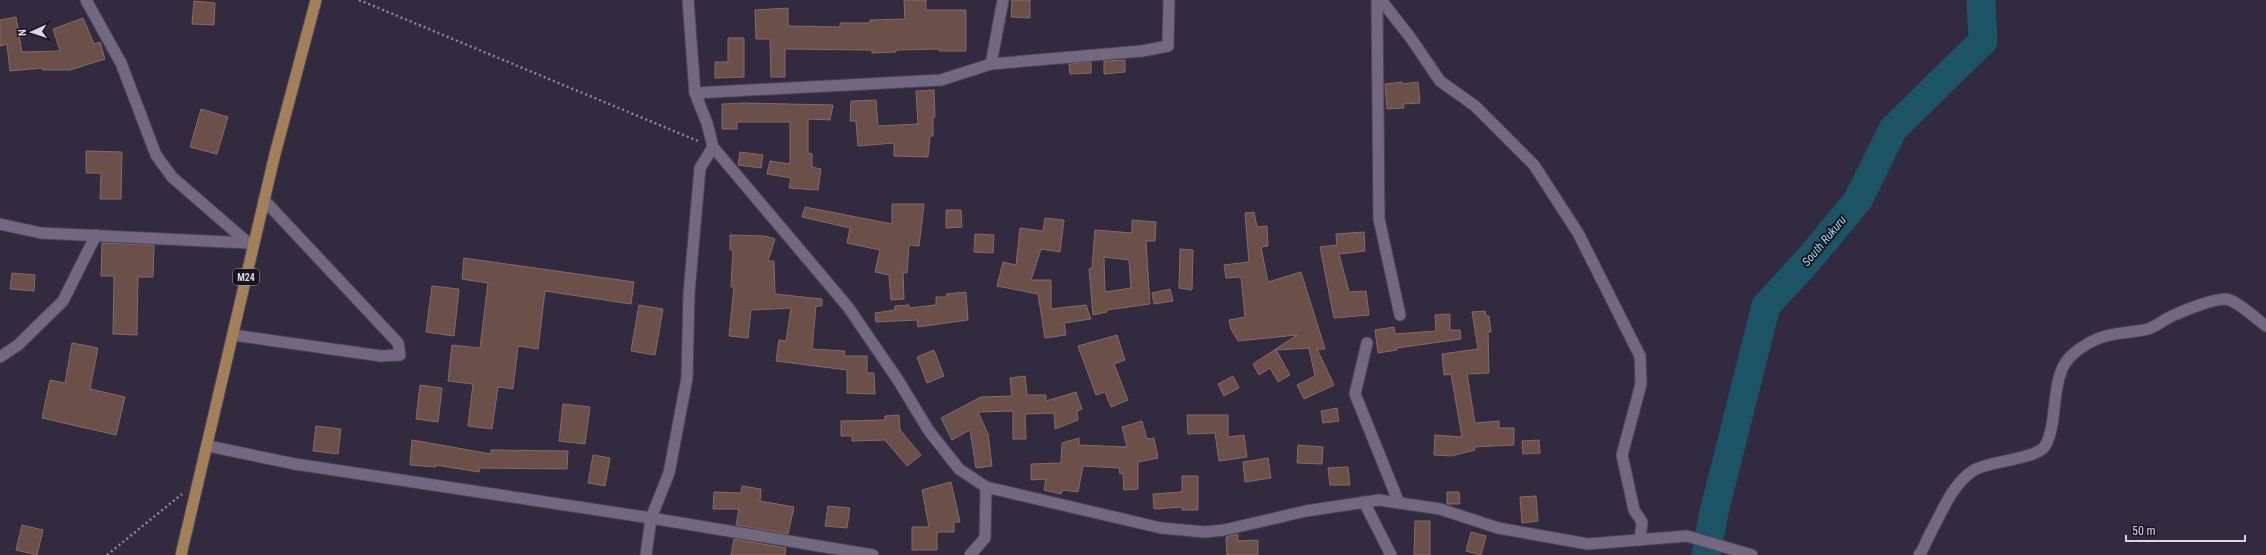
<svg xmlns="http://www.w3.org/2000/svg" width="2266" height="555" font-family="'Roboto Condensed',sans-serif">
<rect width="100%" height="100%" fill="#322a3e"/>
<g fill="none" stroke-linecap="round" stroke-linejoin="round">
<polyline stroke="#1c5365" stroke-width="29" points="1706,555 1714,512 1766,306 1810,258 1858,200 1893,129 1983,41 1981,0"/>
</g>
<g fill="#6b5049" stroke="#886b64" fill-rule="evenodd">
<polygon points="904,0 926,0 926,10 966,10 966,51 939,51 939,49 896,50 896,52 872,53 872,50 785,49 785,77 771,77 770,39 756,39 755,10 788,8 788,26 840,27 840,23 870,23 870,20 905,19"/>
<polygon points="1012,0 1030,0 1030,18 1011,17"/>
<polygon points="194,1 215,3 214,25 192,24"/>
<polygon points="16,17 22,52 60,51 53,29 83,18 94,44 100,42 105,59 70,70 42,70 42,68 10,71 7,44 0,46 0,20"/>
<polygon points="728,38 744,38 744,77 715,78 715,62 728,62"/>
<polygon points="1125,60 1125,72 1104,74 1104,61"/>
<polygon points="1091,62 1091,73 1070,74 1069,64"/>
<polygon points="1402,82 1402,84 1418,82 1420,103 1403,104 1404,108 1387,109 1385,84"/>
<polygon points="934,90 935,117 933,117 933,136 930,136 928,157 894,156 894,143 858,146 856,121 850,121 851,101 876,100 878,126 918,124 916,91"/>
<polygon points="745,103 833,105 830,120 808,119 808,153 812,154 812,167 821,169 818,190 789,188 791,178 767,174 770,161 790,164 790,122 737,122 737,129 722,129 722,104"/>
<polygon points="201,109 228,117 217,154 190,147"/>
<polygon points="86,151 122,152 121,199 100,199 101,173 86,173"/>
<polygon points="740,152 763,155 761,168 738,165"/>
<polygon points="892,204 924,204 919,246 909,245 907,273 903,272 904,299 891,300 889,275 875,272 880,250 847,243 850,228 802,217 805,207 892,224"/>
<polygon points="946,210 961,210 962,227 946,228"/>
<polygon points="1254,212 1257,227 1267,226 1268,246 1261,247 1268,282 1301,272 1325,349 1317,349 1334,385 1304,399 1297,385 1315,376 1309,348 1276,350 1290,375 1278,382 1270,368 1259,375 1253,364 1297,335 1238,341 1231,329 1229,320 1245,317 1241,277 1226,278 1224,265 1249,262 1245,213"/>
<polygon points="1045,218 1064,220 1060,252 1041,249 1031,280 1051,280 1051,309 1086,305 1091,319 1064,323 1066,335 1045,338 1038,294 997,286 1003,262 1016,265 1020,228 1043,231"/>
<path d="M1132,220L1156,222L1155,241H1146L1150,304L1107,310V312L1093,315L1089,269L1092,268L1095,230L1132,233ZM1104,257L1129,260L1131,288L1105,292Z"/>
<polygon points="1364,232 1365,251 1339,254 1349,292 1366,291 1369,315 1334,318 1320,247 1337,245 1336,234"/>
<polygon points="975,234 994,235 993,253 974,252"/>
<polygon points="730,235 765,236 775,239 768,261 774,261 775,294 822,299 822,306 816,306 812,349 845,351 844,356 867,356 867,373 874,373 875,394 847,393 847,370 776,361 779,340 786,341 791,308 751,310 748,338 729,336 734,287 731,287 733,250 730,250"/>
<polygon points="102,243 154,245 153,277 138,277 137,335 113,334 114,276 101,276"/>
<polygon points="1180,249 1193,250 1192,290 1179,288"/>
<polygon points="464,258 634,282 631,304 545,291 538,349 518,346 513,389 498,387 492,429 468,426 473,384 448,381 452,345 480,348 488,283 462,279"/>
<polygon points="12,273 35,275 34,291 10,289"/>
<polygon points="432,286 459,289 454,336 426,332"/>
<polygon points="1170,289 1173,301 1154,304 1152,293"/>
<polygon points="966,292 968,320 918,327 917,320 876,322 875,313 895,310 895,306 909,305 910,308 936,305 936,297 947,297 946,294"/>
<polygon points="639,305 663,309 655,355 631,351"/>
<polygon points="1485,311 1486,316 1489,316 1491,332 1488,332 1489,373 1467,374 1475,423 1499,421 1499,428 1514,428 1514,445 1474,447 1475,450 1451,456 1434,455 1435,435 1462,437 1451,374 1444,375 1442,354 1478,349 1472,312"/>
<polygon points="1450,314 1450,330 1460,330 1461,339 1397,348 1397,350 1378,353 1375,330 1394,327 1395,334 1436,331 1435,315"/>
<polygon points="1117,335 1125,360 1114,364 1128,400 1111,407 1105,392 1096,395 1078,346"/>
<polygon points="72,343 98,348 90,389 125,397 116,435 42,418 50,380 65,383"/>
<polygon points="934,350 944,376 927,383 917,357"/>
<polygon points="1025,376 1027,395 1046,395 1046,401 1076,392 1082,409 1077,411 1078,420 1055,429 1054,413 1025,414 1026,439 1013,439 1013,411 978,412 988,434 992,466 976,468 970,430 952,440 941,418 981,397 1012,396 1010,378"/>
<polygon points="1233,376 1239,388 1224,396 1218,384"/>
<polygon points="420,385 442,388 438,422 416,419"/>
<polygon points="563,404 590,407 585,444 559,441"/>
<polygon points="1337,408 1339,421 1323,423 1321,411"/>
<polygon points="899,415 900,430 921,455 907,466 885,440 852,441 852,436 841,436 841,421 885,420 885,416"/>
<polygon points="1187,415 1228,415 1228,437 1244,435 1247,457 1219,461 1215,433 1188,434"/>
<polygon points="1142,421 1147,439 1154,438 1158,458 1138,462 1138,489 1124,490 1123,473 1120,474 1119,468 1083,466 1078,492 1063,490 1061,494 1044,490 1046,479 1031,480 1031,464 1061,463 1062,443 1079,438 1079,445 1127,447 1122,427"/>
<polygon points="316,426 341,429 338,454 313,451"/>
<polygon points="412,440 491,454 491,450 568,451 567,469 480,468 479,472 436,465 436,467 410,465"/>
<polygon points="1539,440 1540,453 1523,454 1522,441"/>
<polygon points="1298,445 1323,447 1322,464 1297,463"/>
<polygon points="593,455 610,458 605,486 588,483"/>
<polygon points="1268,458 1271,478 1245,482 1243,462"/>
<polygon points="1348,467 1350,485 1330,485 1328,468"/>
<polygon points="1182,476 1198,476 1198,510 1182,510 1182,507 1154,509 1153,494 1182,492"/>
<polygon points="951,482 960,522 954,522 954,532 937,532 937,550 912,550 912,527 929,527 922,490"/>
<polygon points="742,486 761,489 760,501 794,507 788,534 736,525 739,509 713,509 714,492 741,493"/>
<polygon points="1447,492 1459,492 1460,504 1447,504"/>
<polygon points="1536,496 1538,521 1522,523 1520,497"/>
<polygon points="828,506 850,508 847,528 825,526"/>
<polygon points="1415,521 1430,521 1430,555 1414,555"/>
<polygon points="22,525 43,530 37,555 16,550"/>
<polygon points="1471,532 1486,536 1481,555 1466,551"/>
<polygon points="1238,534 1238,541 1258,540 1258,555 1227,555 1226,537"/>
<polygon points="734,539 786,548 785,555 731,555"/>
</g>
<g fill="none" stroke-linecap="round" stroke-linejoin="round">
<g stroke="#4c4557" stroke-width="13">
<g id="minor">
<polyline points="86,0 121,63 156,155 172,177 247,242"/>
<polyline points="1377,0 1379,219 1400,315"/>
<polyline points="1381,0 1410,37 1440,81 1475,106 1534,165 1578,233 1640,356 1641,384 1622,455 1634,510 1642,522 1640,540"/>
<polyline points="991,64 1003,0"/>
<polyline points="695,93 941,80 991,64 1142,51 1168,46 1169,0"/>
<polyline points="0,224 41,233 248,243"/>
<polyline points="233,335 381,356 400,355 398,343 264,200"/>
<polyline points="1367,343 1355,394 1399,503"/>
<polyline points="0,357 18,345 63,301 96,235"/>
<polyline points="208,446 295,464 651,518 873,555"/>
<polyline points="1364,502 1391,555"/>
<polyline points="646,555 651,518 669,473 687,378 689,293 700,168 713,147"/>
<polyline points="970,555 985,538 986,487"/>
<path d="M1919,555C1924,549 1926,541 1930,534C1942,512 1952,484 1974,470C1990,461 2037,459 2045,446C2058,424 2051,383 2066,362C2072,353 2087,343 2097,339C2112,332 2132,333 2148,329C2157,326 2163,320 2172,316C2185,310 2212,299 2226,299C2236,300 2258,320 2266,326"/>
</g>
</g>
<g stroke="#4c4557" stroke-width="13">
<polyline id="tertiary" points="688,0 695,93 707,123 713,147 848,307 898,380 929,431 959,469 986,487 1161,528 1205,532 1224,530 1306,511 1379,500 1440,509 1498,528 1588,544 1687,536 1752,555"/>
</g>
<g stroke="#4c4557" stroke-width="13">
<polyline id="primary" points="181,555 275,154 316,0"/>
</g>
<g stroke="#8e8898" stroke-width="2.5" stroke-dasharray="2 3" stroke-linecap="butt">
<polyline points="359,0 698,141"/>
<polyline points="107,555 182,494"/>
</g>
<use href="#minor" stroke="#726981" stroke-width="11"/>
<use href="#tertiary" stroke="#726981" stroke-width="11"/>
<use href="#primary" stroke="#a48058" stroke-width="11"/>
</g>
<g text-anchor="middle" dominant-baseline="central" stroke-width="4" stroke-linejoin="round" paint-order="stroke">
<rect fill="#18141e" stroke="#a19ca9" stroke-width="1" x="233" y="269" width="26" height="16" rx="3"/>
<g font-size="10" font-weight="bold" fill="#dcd7e4">
<text x="246" y="277">M24</text>
</g>
<g font-size="12" font-style="italic" fill="#94ddf8" stroke="#18141e">
<text transform="translate(1824 241) rotate(-50)">South Rukuru</text>
</g>
</g>
<g transform="translate(32 32) rotate(267)" stroke="#18141e" stroke-width="3" paint-order="stroke">
<path d="M0-3L7 15L0 10L-7 15Z" fill="#dcd7e4"/>
<text y="-6" font-size="11" font-weight="bold" text-anchor="middle" fill="#dcd7e4">N</text>
</g>
<path d="M2126 535v6h119v-6" fill="none" stroke="#dcd7e4" stroke-width="2"/>
<text x="2132" y="535" font-size="12" fill="#dcd7e4" stroke="#18141e" stroke-width="3" paint-order="stroke">50 m</text>
</svg>
